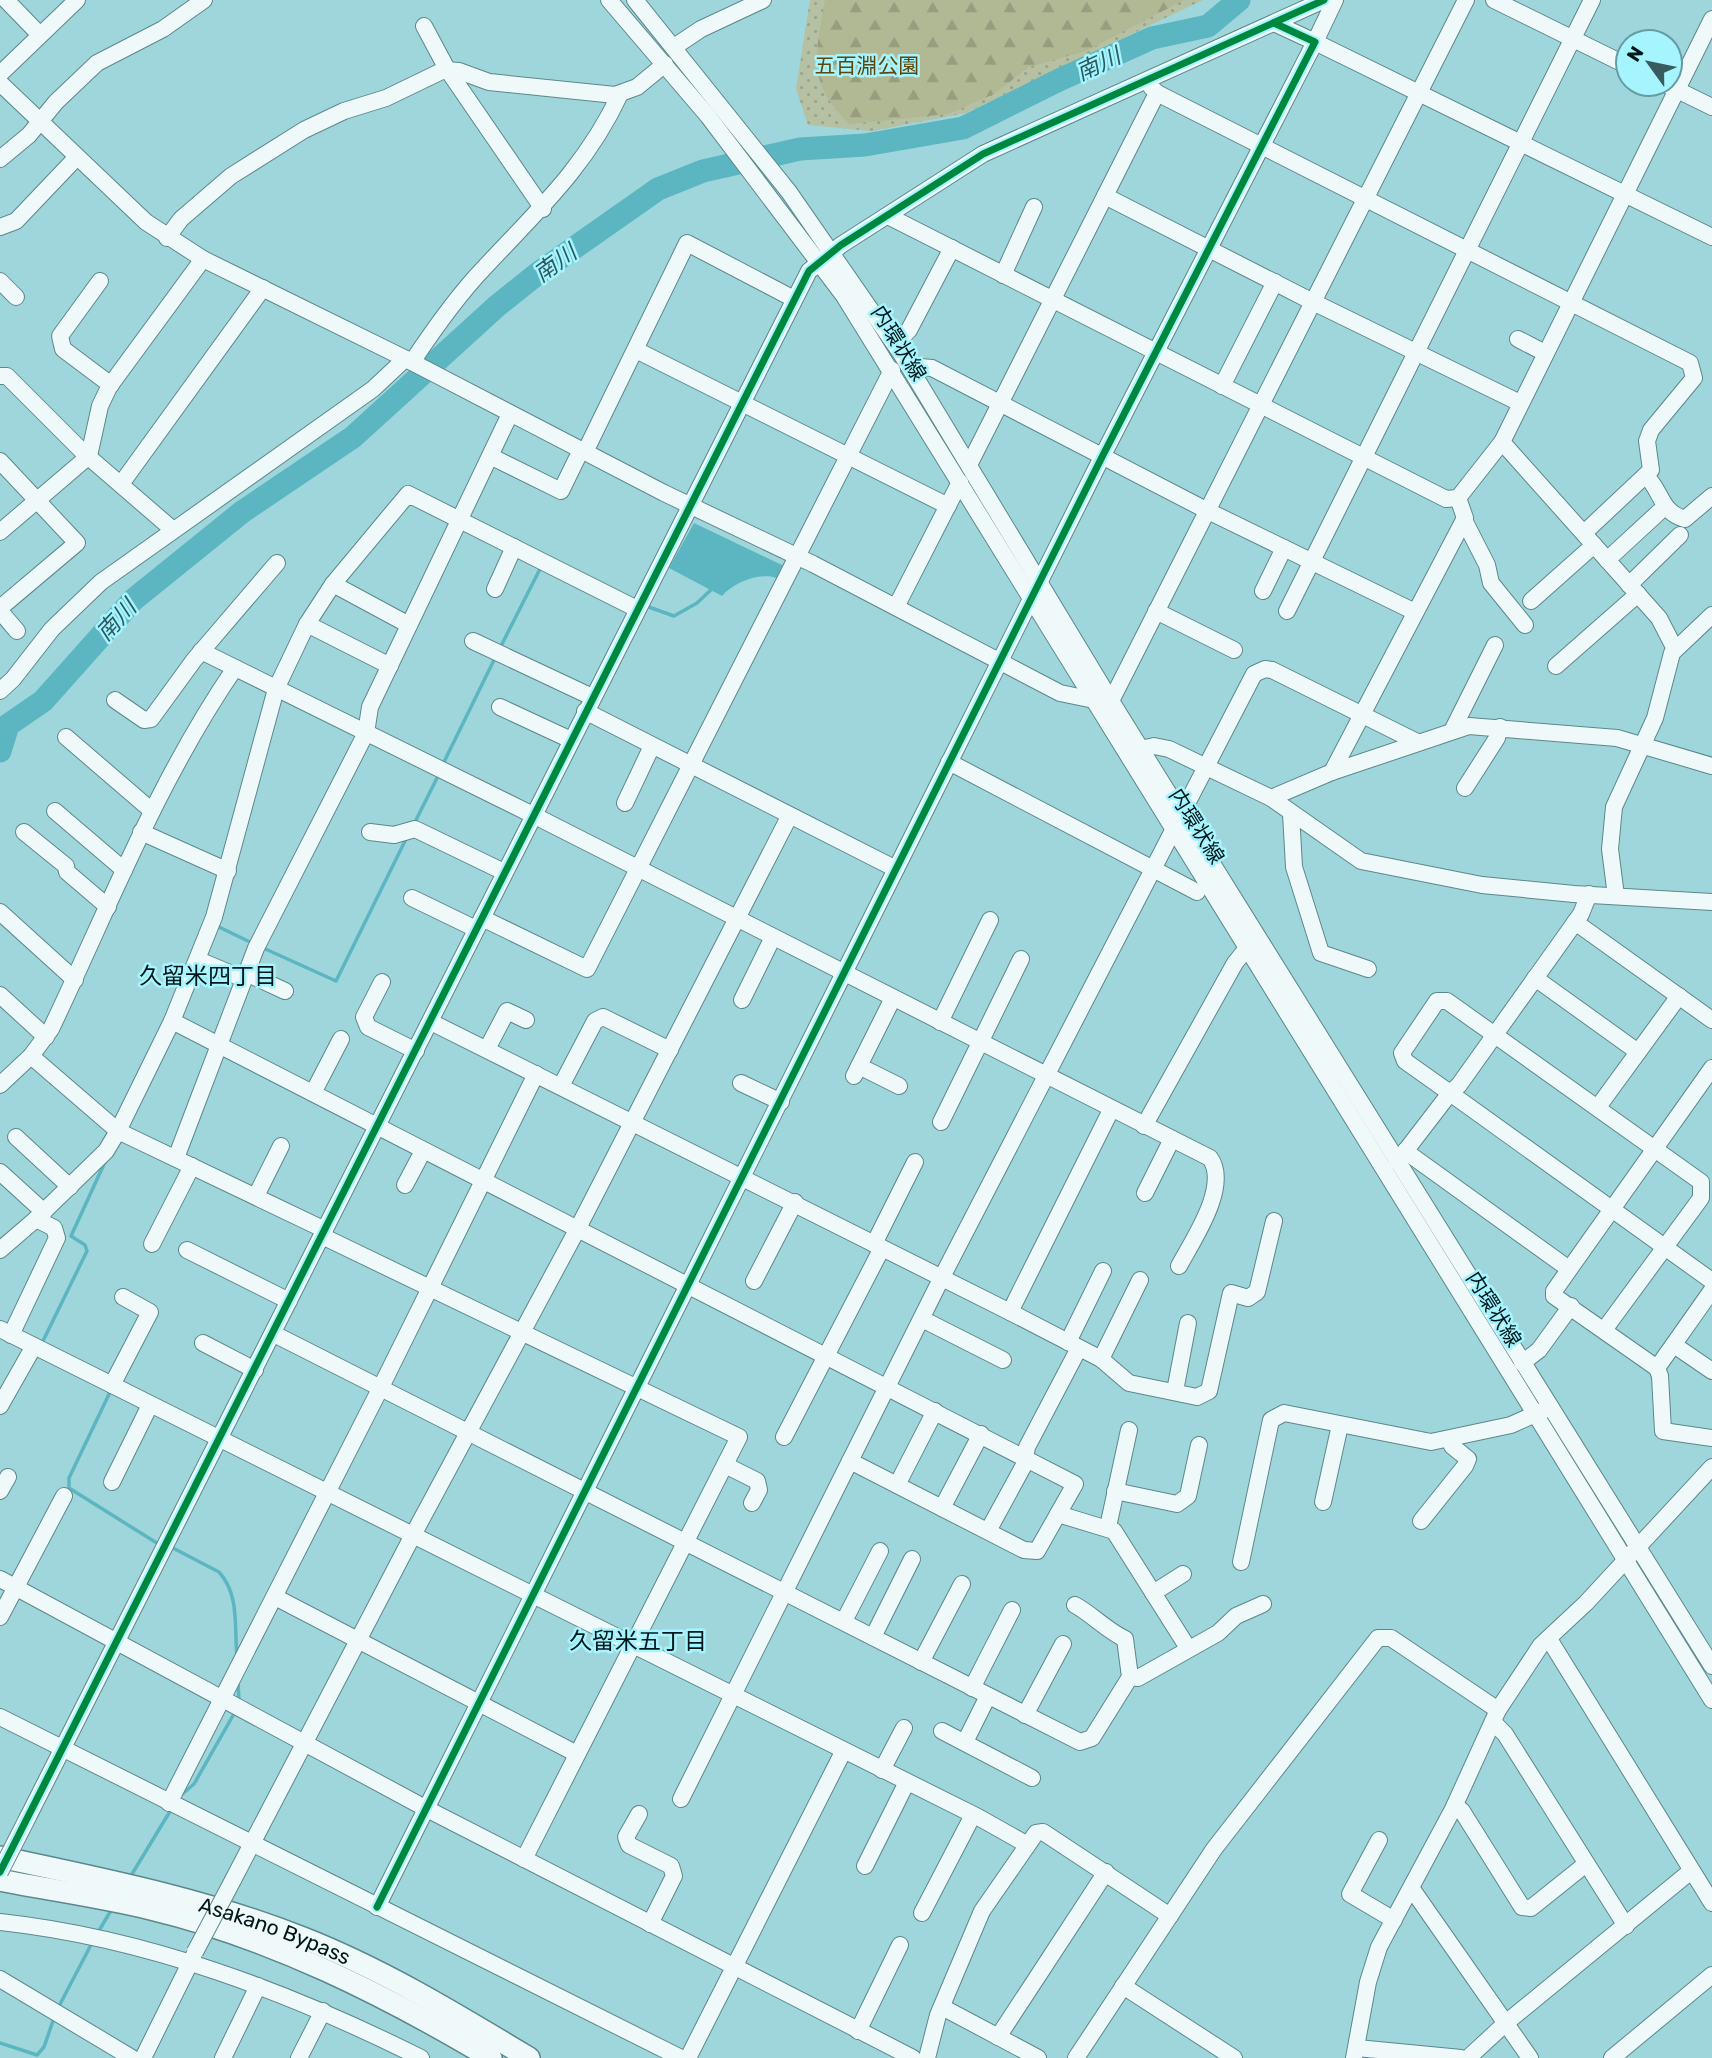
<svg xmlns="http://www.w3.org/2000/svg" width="1712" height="2058" font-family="Rubik,'Noto Sans JP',sans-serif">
<defs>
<pattern id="grass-dots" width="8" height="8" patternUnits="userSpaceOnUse" patternTransform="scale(1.75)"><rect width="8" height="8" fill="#b6c0a2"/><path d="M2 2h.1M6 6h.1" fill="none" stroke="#9ba48b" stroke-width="1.8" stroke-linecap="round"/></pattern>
<pattern id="forest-firs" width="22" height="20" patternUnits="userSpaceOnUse" patternTransform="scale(1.75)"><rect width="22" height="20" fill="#b1b894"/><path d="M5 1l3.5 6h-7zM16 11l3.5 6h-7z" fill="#979d7f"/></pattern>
</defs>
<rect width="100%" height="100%" fill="#9ed6dc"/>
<polygon fill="url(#grass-dots)" points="810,0 1203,0 966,113 872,131 808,125 796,89"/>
<path fill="url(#forest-firs)" d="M825,0H1184L1086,51L1029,67L994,94L948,114L850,124C805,83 816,53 825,0Z"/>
<path fill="#5cb6c1" d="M694,523L784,566L777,578C760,572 734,582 722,596L669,568Z"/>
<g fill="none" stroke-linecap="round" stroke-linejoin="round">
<g stroke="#5cb6c1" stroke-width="3.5">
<polyline points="646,606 674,616 697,603 714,587"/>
<polyline points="500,648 541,567"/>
<polyline points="443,764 495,658"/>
<polyline points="414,824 439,774"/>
<polyline points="217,926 254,944"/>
<polyline points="261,947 336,981 407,837"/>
<polyline points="41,1345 87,1251 85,1245 71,1236 105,1162"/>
<polyline points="111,1390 69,1478 69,1488 160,1545"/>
<path d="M171,1547L219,1572C240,1595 234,1627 237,1656"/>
<polyline points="238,1682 239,1702"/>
<polyline points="180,1796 194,1784 235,1712"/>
<polyline points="129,1879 172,1808"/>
<polyline points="97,1934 113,1907"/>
<polyline points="58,2008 92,1943"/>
<polyline points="0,2043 37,2055 44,2047 54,2018"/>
</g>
<polyline stroke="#5cb6c1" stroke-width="23" points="0,751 8,725 43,701 133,600 242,512 353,437 497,306 537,274 658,189 703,171 800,149 865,145 963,128 1059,80 1152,38 1208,26 1239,0"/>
<g stroke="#5b888c" stroke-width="18">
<g id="minor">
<polyline points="6,0 40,35"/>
<polyline points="609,0 708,116 844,296 1712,1700"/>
<polyline points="635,0 789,192 902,355 1111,701 1712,1666"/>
<polyline points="1335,0 1315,42 1712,237"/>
<polyline points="1494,0 1628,66"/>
<polyline points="424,26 447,69 543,209"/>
<polyline points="674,47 701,29 763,0"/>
<polyline points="0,74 77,0"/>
<polyline points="0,83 146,222 203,259 408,360 664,493 813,564 1060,693 1094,700"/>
<polyline points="1665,84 1712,107"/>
<polyline points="1157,93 1690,363 1694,378 1651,430 1647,441 1651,470 1584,533"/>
<polyline points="0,159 29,135 56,102 97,63 163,29 204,0"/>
<polyline points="1105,196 1313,302 1520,403"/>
<polyline points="888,216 1446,499 1458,498"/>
<polyline points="0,227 16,221 76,158"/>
<polyline points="167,238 181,219 231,176 304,130 344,111 386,98 444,70 459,71 489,82 615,95 637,87 665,64"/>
<polyline points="1003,275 1034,207"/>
<polyline points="0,281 16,297"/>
<polyline points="100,281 60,336 63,349 111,385"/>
<polyline points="1518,339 1545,353"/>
<polyline points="895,344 909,330 952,248"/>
<polyline points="636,350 948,506"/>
<path d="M412,362C434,329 457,296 484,268C537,211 586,167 620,94"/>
<polyline points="909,366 932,368 1206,510 1415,612"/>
<polyline points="0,376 7,376 84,453 172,529"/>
<polyline points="1222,386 1275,282"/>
<polyline points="1502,442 1659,618 1675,649"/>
<polyline points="585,452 687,243 794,299"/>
<polyline points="490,456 561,491 581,450"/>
<polyline points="0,461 77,543 0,608"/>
<polyline points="969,465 1157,93 1151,87"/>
<path d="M1646,476C1662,491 1660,512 1685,519L1712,496"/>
<polyline points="121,484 263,288"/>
<polyline points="1464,520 1487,565 1491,583 1525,625"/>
<polyline points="0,532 89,456 100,406 109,387 203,259"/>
<polyline points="1607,560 1659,512"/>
<polyline points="333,584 409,625"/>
<polyline points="1629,585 1680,535"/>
<polyline points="495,589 514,547"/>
<polyline points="1263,591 1284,548"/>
<polyline points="1531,601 1594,545"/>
<polyline points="896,607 960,482"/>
<polyline points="0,611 17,631"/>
<polyline points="1156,611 1234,650"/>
<polyline points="1287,611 1592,0"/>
<polyline points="307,624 390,666"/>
<polyline points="473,641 592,697"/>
<path d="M201,651L533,815L1210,1158C1230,1186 1193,1240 1179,1266"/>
<polyline points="1556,666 1638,594"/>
<polyline points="0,691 13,679 52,629 101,582 373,389 405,359"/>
<polyline points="115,700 144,720 151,719 194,660 277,563"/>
<polyline points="1111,701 1466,0"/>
<polyline points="500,707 571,740"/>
<polyline points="585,711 896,869"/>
<polyline points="1452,731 1495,645"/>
<polyline points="66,737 152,811"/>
<polyline points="1141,749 1154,746 1169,749 1271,798 1361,861 1482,885 1574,894 1712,902"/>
<polyline points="949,762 1197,892"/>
<polyline points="1332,772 1465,518 1458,498 1502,442 1712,19"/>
<polyline points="1465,788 1497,738 1500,727"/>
<polyline points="1271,798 1332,772 1469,726 1617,738 1712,766"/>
<polyline points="625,803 652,746"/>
<polyline points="55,811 124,870"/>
<polyline points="1291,813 1294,867 1321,953 1368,969"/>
<polyline points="24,832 66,866 67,872 108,907"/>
<polyline points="141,832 228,871"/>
<polyline points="370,832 394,835 415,829 504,872"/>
<polyline points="1589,894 1581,914 1459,1085 1450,1093 1405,1061 1402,1053 1437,1001 1447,1001 1701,1182 1701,1198 1604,1330"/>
<polyline points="1616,896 1610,849 1614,807 1655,718 1672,653 1712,615"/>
<polyline points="412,898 476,929"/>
<polyline points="0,912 75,980"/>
<polyline points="482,918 587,969 892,370"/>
<polyline points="1575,922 1712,1020"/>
<polyline points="203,962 244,979"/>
<polyline points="246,973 285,991"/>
<polyline points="1535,978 1638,1052"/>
<polyline points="382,982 364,1017 368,1027 416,1051"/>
<polyline points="0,995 46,1037"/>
<polyline points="742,1000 773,937"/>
<polyline points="172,1021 1075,1484 1037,1551 1024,1550 850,1461"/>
<polyline points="431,1022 1010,1312 1101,1359 1129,1383 1197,1397 1209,1391 1231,1293 1248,1298 1257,1292 1274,1221"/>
<polyline points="940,1022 990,920"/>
<polyline points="487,1049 507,1011 526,1020"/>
<polyline points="31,1056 118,1131 325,1230"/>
<polyline points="859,1066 899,1086"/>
<polyline points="854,1076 893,998"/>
<polyline points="741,1083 781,1102"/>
<path d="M0,1085L31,1056L51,1029C109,907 158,780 235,668"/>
<polyline points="561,1086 595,1021 603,1017 670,1050"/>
<polyline points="313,1093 341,1039"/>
<polyline points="1598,1107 1679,996"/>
<polyline points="941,1122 1021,959"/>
<polyline points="1144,1126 1235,963 1247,948"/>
<polyline points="16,1137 70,1187"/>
<polyline points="1405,1151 1569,1269"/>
<polyline points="176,1158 256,948 366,733 370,707 510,414"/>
<polyline points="1397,1162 1450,1093 1712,1281"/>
<polyline points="0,1172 44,1212"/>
<polyline points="405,1185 423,1151"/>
<polyline points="1145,1193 1172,1139"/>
<polyline points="256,1196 281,1146"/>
<polyline points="322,1236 739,1437 524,1859"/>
<polyline points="152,1244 192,1166"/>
<polyline points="874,1244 915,1162"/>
<polyline points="0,1250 36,1219 106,1151 118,1131 172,1021 214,917 276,689 307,624 333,584 408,494 637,609"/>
<polyline points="187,1250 289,1301"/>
<polyline points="754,1281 795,1202"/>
<polyline points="1712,1290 1657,1368 1660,1376 1663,1431 1712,1438"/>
<polyline points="1010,1312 1111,1110"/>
<polyline points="922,1319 1003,1360"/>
<polyline points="0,1329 978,1817 1026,1844"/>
<path d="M274,1334L1080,1742L1092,1738L1130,1677L1125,1639C1106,1630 1093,1615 1075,1605"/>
<polyline points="11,1335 57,1238 54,1228 36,1219"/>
<polyline points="1068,1342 1103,1271"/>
<polyline points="203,1343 255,1370"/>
<polyline points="1674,1345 1712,1371"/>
<polyline points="1101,1359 1140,1280"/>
<polyline points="1522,1363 1539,1350 1571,1306"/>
<polyline points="1657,1368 1554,1296 1554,1291 1712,1068"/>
<polyline points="112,1385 150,1312 123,1297"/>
<polyline points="1175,1391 1188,1323"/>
<polyline points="0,1406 34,1346"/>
<polyline points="784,1437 882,1248"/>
<polyline points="725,1465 757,1481 759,1490 752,1503"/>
<polyline points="112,1482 150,1405"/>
<polyline points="897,1485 935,1411"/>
<polyline points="0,1491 8,1477"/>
<polyline points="1115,1491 1177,1504 1188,1496 1199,1445"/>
<polyline points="1323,1502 1340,1425"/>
<polyline points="942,1508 981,1434"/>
<polyline points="1058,1514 1114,1531 1188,1648"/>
<polyline points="1421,1521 1465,1466 1468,1459 1452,1446 1450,1439"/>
<polyline points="1108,1527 1129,1430"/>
<polyline points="988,1531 1024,1465 1027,1447 1079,1348"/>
<polyline points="1241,1562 1271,1420 1284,1413 1431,1442 1511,1425 1544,1410"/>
<polyline points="0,1579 425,1808 913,2058"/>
<polyline points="1153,1593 1183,1574"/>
<polyline points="275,1597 577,1754"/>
<polyline points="0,1617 64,1496"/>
<polyline points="844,1621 880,1551"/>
<polyline points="873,1637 912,1559"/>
<polyline points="1549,1639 1712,1903"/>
<polyline points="921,1662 962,1584"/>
<polyline points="1130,1677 1138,1678 1218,1633 1236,1616 1263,1604"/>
<polyline points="972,1688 1012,1610"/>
<polyline points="1025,1715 1063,1644"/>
<polyline points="0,1717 681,2058"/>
<polyline points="1493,1722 1505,1734 1626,1926"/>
<polyline points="942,1731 1032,1778"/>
<polyline points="965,1742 988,1696"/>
<polyline points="882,1770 904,1728"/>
<polyline points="681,1799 942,1277 1254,674 1265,669 1272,670 1417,742"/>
<polyline points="169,1803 380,1389 536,1074"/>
<polyline points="1455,1805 1462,1811 1522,1907 1531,1908 1586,1864"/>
<polyline points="639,1814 626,1837 629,1845 671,1866 674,1876 650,1924"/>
<polyline points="28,1817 809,271 841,245 983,154 1324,0"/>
<polyline points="1379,1840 1350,1894 1394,1920"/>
<polyline points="865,1866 907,1782"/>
<polyline points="233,1880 413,1535 577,1230 789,817"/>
<polyline points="1412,1889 1530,2058"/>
<polyline points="377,1907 1102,457 1315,42 1274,23"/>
<polyline points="922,1913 973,1815"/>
<path d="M0,1922C147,1938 289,1992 421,2058"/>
<polyline points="0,1979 132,2058"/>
<polyline points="1123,1986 1234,2058"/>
<polyline points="942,2007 1038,2058"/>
<polyline points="858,2031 900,1945"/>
<polyline points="998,2037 1106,1872"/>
<polyline points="1357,2048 1461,2058"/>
<polyline points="143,2058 193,1957"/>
<polyline points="223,2058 258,1986"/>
<polyline points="299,2058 323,2011"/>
<polyline points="688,2058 843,1752"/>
<polyline points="927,2058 938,2015 982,1911 1036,1833 1043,1832 1170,1916"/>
<polyline points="1076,2058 1214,1849 1378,1638 1391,1638 1498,1710"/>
<polyline points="1354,2058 1368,1982 1379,1947 1453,1809 1498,1710 1541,1645 1586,1603 1712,1467"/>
<polyline points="1468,2058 1507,2022 1691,1871"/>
<polyline points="1612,2058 1712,1975"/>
</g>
</g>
<g stroke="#5b888c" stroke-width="24">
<g id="highway">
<path id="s1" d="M0,1857C103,1879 205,1899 303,1938C382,1969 456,2014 529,2058"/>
<path d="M0,1880C50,1890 102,1897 151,1909C272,1938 385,1995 491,2058"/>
</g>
</g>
<use href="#minor" stroke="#f0f9fa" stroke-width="16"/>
<use href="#highway" stroke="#f0f9fa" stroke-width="21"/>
<g stroke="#5b888c" stroke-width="18" stroke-linecap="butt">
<g id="minor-bridge">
<polyline points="0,1872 28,1817"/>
<polyline points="195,1952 233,1880"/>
</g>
</g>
<use href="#minor-bridge" stroke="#f0f9fa" stroke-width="16"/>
<g stroke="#a5f4fe" stroke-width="11">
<g id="cycleway">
<polyline points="0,1872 809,271 841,245 983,154 1324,0"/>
<polyline points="377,1907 1102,457 1315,42 1274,23"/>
</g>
</g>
<use href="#cycleway" stroke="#00873e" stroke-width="7"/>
</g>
<g text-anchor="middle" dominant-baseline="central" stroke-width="5" stroke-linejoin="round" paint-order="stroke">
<g font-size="21" fill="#5c460d" stroke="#a5f4fe">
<text x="867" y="65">五百淵公園</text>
</g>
<g font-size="21" fill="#02171a" stroke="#a5f4fe">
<text transform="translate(899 343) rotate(58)">内環状線</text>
<text transform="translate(1197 826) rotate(58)">内環状線</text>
<text transform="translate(1494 1309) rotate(58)">内環状線</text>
<text stroke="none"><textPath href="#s1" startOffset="285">Asakano Bypass</textPath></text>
</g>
<g font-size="23" font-style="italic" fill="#2c5a5f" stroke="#a5f4fe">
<text transform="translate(1098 64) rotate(-25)">南川</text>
<text transform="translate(555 263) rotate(-36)">南川</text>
<text transform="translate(116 620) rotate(-47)">南川</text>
</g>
<g font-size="23" fill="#02171a" stroke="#a5f4fe">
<text x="208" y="976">久留米四丁目</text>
<text x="638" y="1641">久留米五丁目</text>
</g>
</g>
<g transform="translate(1649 63) rotate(303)"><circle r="33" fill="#a5f4fe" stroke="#649ca3" stroke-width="2"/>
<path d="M0-5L12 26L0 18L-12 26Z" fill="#395a5e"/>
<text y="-10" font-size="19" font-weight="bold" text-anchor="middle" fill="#02171a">N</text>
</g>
</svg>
